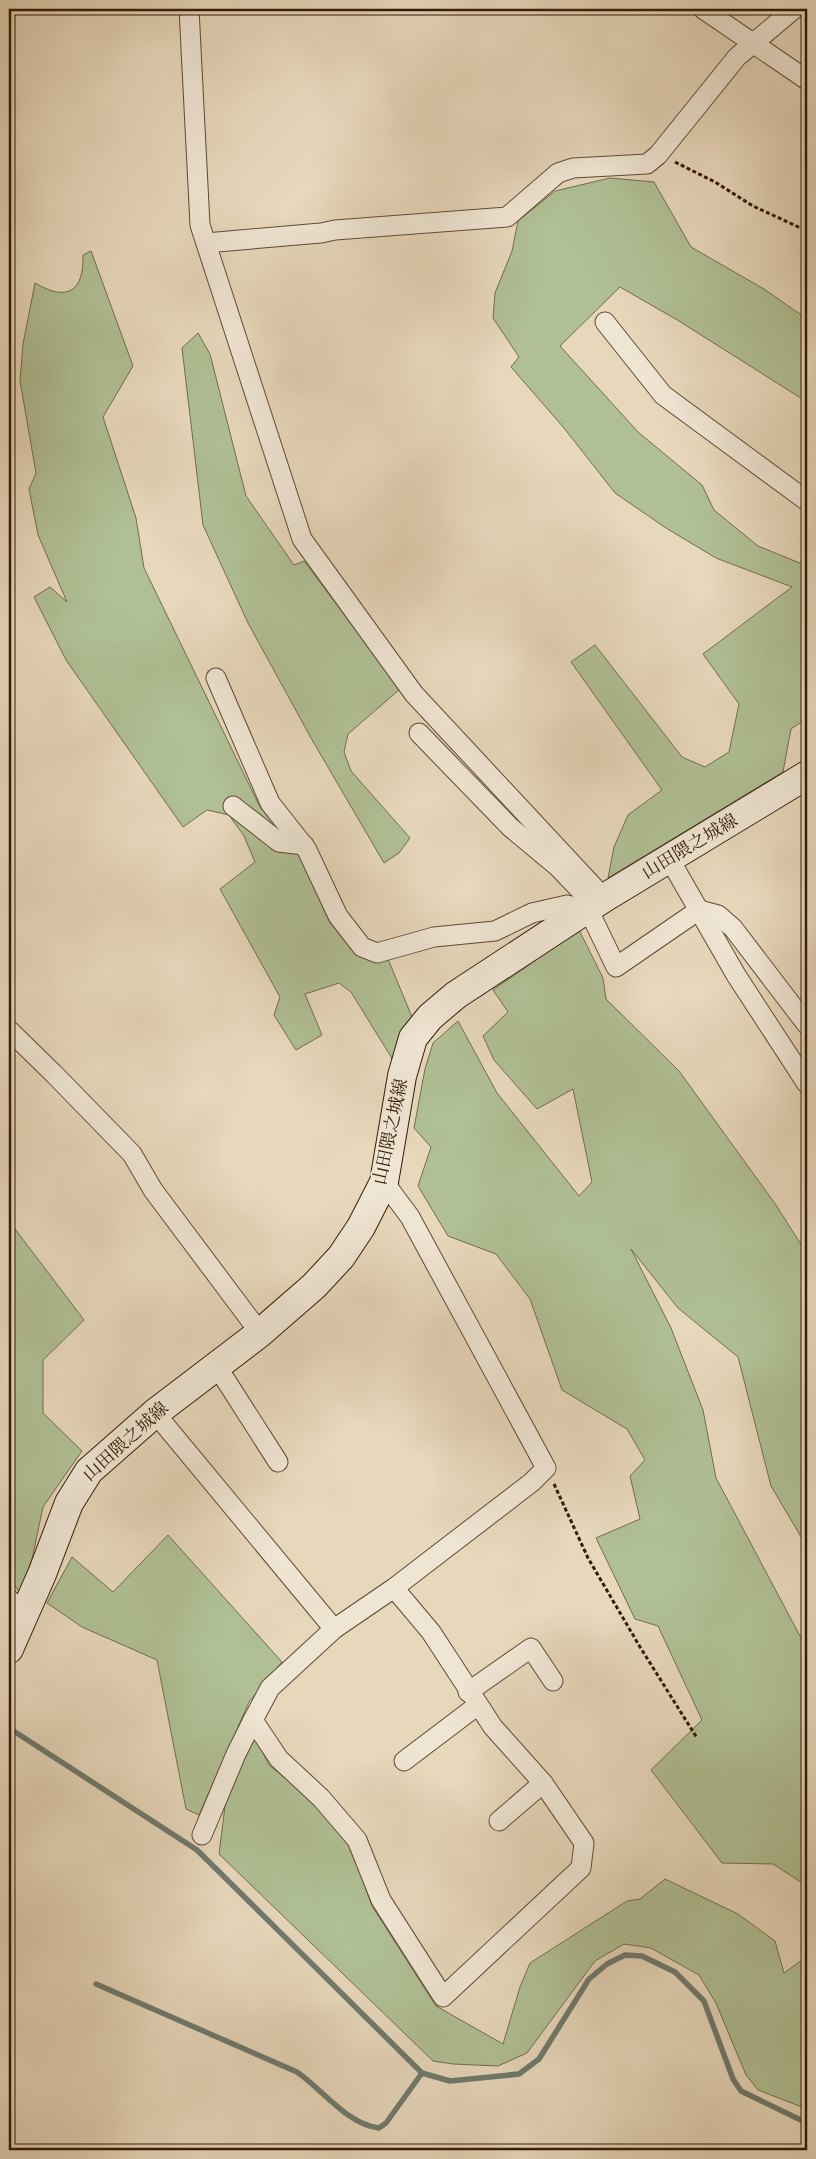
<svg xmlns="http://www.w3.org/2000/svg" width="816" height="2159" font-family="'IM FELL DW Pica','Noto Serif JP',serif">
<rect width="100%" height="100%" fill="#e7d7bb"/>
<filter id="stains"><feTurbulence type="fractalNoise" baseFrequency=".004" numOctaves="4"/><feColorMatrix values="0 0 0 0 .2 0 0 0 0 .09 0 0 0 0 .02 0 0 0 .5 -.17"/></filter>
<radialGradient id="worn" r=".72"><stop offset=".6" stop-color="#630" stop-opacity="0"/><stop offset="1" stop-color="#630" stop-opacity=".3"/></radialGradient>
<g fill="#b0bf94" stroke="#726d4d">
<polygon points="610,178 654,182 691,247 764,289 807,319 807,402 679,321 620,287 560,346 638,432 702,485 714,510 758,546 807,566 807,718 791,729 783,772 608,878 614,847 628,815 662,790 571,662 595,645 682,757 705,767 729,752 739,704 703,654 792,587 716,558 666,528 615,493 564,428 511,367 519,357 493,318 495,293 512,251 518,221 555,191"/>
<path d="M91,251L133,366L103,417L136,518L144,568L260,807L300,855L330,923L359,955L388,959L412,1017L393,1060L351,992L339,983L305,994L322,1035L296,1050L274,1015L280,997L220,889L255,862L244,836L229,815L207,810L183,827L66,660L34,597L50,587L67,602L38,535L29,489L36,473L20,381L23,344L35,283C67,302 84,292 83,255Z"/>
<polygon points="198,333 210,354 246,496 294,565 304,561 400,689 348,734 344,752 351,771 410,838 399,853 384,863 311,738 248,623 203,525 182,348"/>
<polygon points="579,930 603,978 606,999 679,1071 776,1205 807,1254 807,1547 771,1486 738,1357 678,1308 631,1249 671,1328 703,1410 716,1478 800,1636 807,1645 807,1886 773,1864 722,1863 651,1770 702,1720 658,1626 635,1619 596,1538 640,1519 630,1476 645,1460 627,1429 562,1390 530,1299 496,1254 448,1236 418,1186 431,1147 414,1128 425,1069 433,1043 458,1021 497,1093 579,1196 592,1182 573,1089 537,1109 494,1060 483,1036 508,1012 493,990"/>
<polygon points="9,1221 84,1320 43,1360 43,1413 82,1451 43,1507 32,1559 20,1593 9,1577"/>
<polygon points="168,1535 282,1662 249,1702 199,1815 186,1809 157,1660 82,1627 47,1603 72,1557 113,1592"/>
<polygon points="254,1735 269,1765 312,1800 352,1849 372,1906 436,2006 503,2044 520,1987 530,1963 627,1901 640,1899 665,1879 738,1914 775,1941 784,1973 805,1958 807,1955 807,2109 758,2090 746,2075 716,2003 699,1975 651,1948 624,1944 595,1961 527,2053 498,2066 453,2064 433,2061 219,1854 225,1806"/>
</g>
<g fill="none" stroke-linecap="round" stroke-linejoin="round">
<g stroke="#6f7a6d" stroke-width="5.5">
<polyline points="9,1728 197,1850 422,2073"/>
<path d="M96,1984L297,2072C323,2090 347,2124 379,2128L386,2123L422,2073L450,2081L519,2074L539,2059L589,1979L607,1964L625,1955L642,1956L675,1972L704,2001L733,2079L741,2091L807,2123"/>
</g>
<g stroke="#614a33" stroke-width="21">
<g id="minor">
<polyline points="189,9 200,225 302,539 414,694 604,898"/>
<polyline points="703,9 807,80"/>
<polyline points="206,243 321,233 335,230 507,217 558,173 573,168 647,164 658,155 737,57 794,9"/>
<polyline points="605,322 663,395 807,501"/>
<polyline points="216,678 270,803 307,850 338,916 362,947 377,953 434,937 495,931 532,913 567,905 588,909 616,967 699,910 718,915 733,928 807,1025"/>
<polyline points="419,733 510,827 558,867 579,889"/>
<polyline points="233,806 279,842 304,845"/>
<polyline points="670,860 736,975 807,1084"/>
<polyline points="9,1030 54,1074 132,1154 153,1190 260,1333"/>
<polyline points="384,1182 410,1217 546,1468 532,1482 394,1588 334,1629 270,1688 253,1720 279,1759 321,1798 357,1840 381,1900 443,1997 581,1868 584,1843 543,1783 493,1727 431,1632 394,1588"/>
<polyline points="216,1365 278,1462"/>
<polyline points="155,1413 334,1629"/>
<polyline points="9,1599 24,1615"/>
<polyline points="468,1692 531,1648 553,1681"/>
<polyline points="404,1761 478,1705"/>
<polyline points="499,1821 543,1783"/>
<polyline points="202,1835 236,1754 253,1720"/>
</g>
</g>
<g stroke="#341b06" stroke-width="30">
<polyline id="secondary" points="9,1649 42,1574 69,1503 89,1471 155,1413 260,1333 314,1286 341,1257 361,1227 384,1182 402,1076 413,1038 430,1017 456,995 604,898 807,775"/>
</g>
<g stroke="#341b06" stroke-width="3" stroke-dasharray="4 2.5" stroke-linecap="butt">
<polyline points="675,162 715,182 753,206 807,231"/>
<polyline points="554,1484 588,1558 640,1647 697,1738"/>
</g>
<use href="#minor" stroke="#efe5d3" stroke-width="19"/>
<use href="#secondary" stroke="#efe5d3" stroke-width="28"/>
</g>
<g text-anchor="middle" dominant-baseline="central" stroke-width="4" stroke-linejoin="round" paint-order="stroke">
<g font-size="18" fill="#341b06" stroke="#efe5d3">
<text transform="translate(690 847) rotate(-31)">山田隈之城線</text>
<text transform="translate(391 1132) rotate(-78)">山田隈之城線</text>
<text transform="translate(126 1442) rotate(-42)">山田隈之城線</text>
</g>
</g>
<rect width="816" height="2159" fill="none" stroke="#e7d7bb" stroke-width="30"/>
<rect x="10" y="10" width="796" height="2139" fill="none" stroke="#341b06" stroke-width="2.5"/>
<rect x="15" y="15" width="786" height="2129" fill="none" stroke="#341b06"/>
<rect width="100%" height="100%" filter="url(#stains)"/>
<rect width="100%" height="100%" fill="url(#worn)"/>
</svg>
